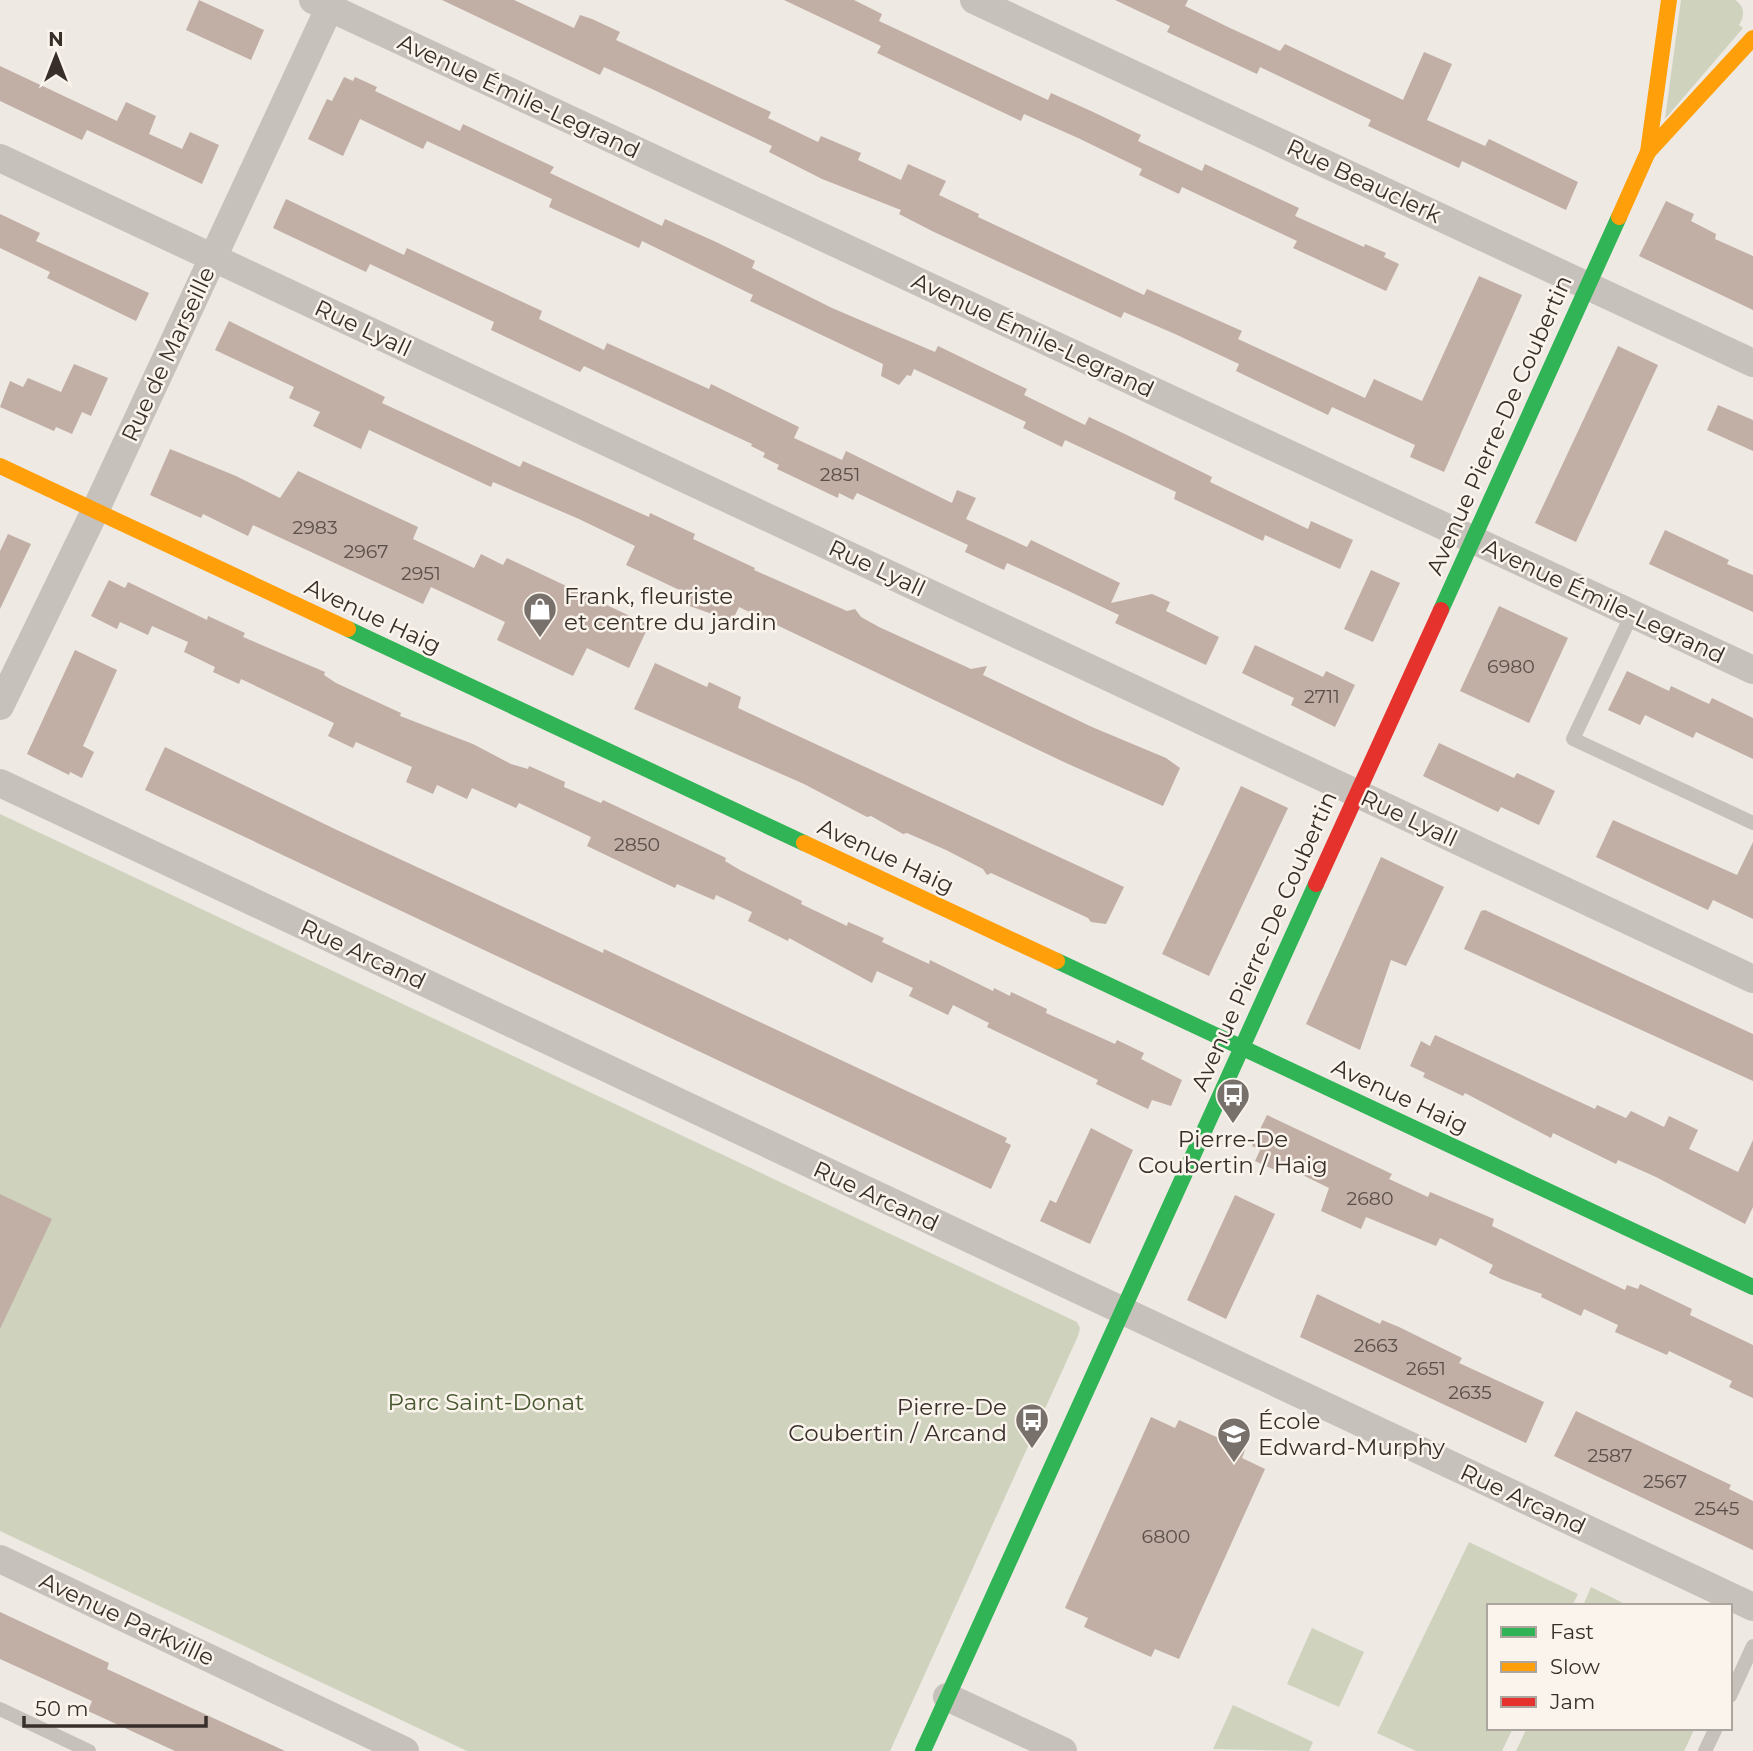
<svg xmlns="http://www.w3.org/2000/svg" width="1753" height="1751" font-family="Montserrat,sans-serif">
<rect width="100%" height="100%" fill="#eee9e3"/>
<g fill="#cfd3be">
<path d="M1681,0H1735C1745,6 1745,16 1739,25L1743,28L1665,119Z"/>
<polygon points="0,814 1077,1322 1080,1328 1078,1336 890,1751 467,1751 0,1531"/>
<polygon points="1469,1542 1578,1594 1572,1606 1489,1606 1489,1728 1513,1728 1502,1751 1416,1751 1377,1733"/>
<polygon points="1591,1587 1629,1606 1583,1606"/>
<polygon points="1312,1628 1364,1652 1339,1707 1287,1684"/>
<polygon points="1233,1705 1313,1742 1309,1751 1213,1749"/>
<polygon points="1527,1728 1695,1728 1684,1751 1516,1751"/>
</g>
<g fill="#c1aea5">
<polygon points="199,0 264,30 251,60 186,30"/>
<polygon points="442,0 514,0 574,28 580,15 592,19 620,32 616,40 771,112 768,118 818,142 821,136 861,153 858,160 901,180 908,164 946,181 939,195 979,214 978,217 1144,295 1147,289 1197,311 1242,331 1238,339 1365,398 1374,379 1422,401 1479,276 1522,295 1444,472 1410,457 1415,445 1332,407 1328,415 1236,371 1239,364 1175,334 1124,312 1121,318 934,232 899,214 901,210 822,179 769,152 772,146 652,89 604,67 600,75"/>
<polygon points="784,0 854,0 882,14 879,21 1048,100 1051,93 1091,111 1141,135 1138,141 1202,171 1205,164 1299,208 1295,216 1364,247 1365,244 1386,253 1384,257 1399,264 1386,291 1293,248 1297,241 1182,187 1179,194 1139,175 1142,169 1078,138 1024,114 1021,121 877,53 881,46"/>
<polygon points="1115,0 1188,0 1185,6 1230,28 1280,51 1285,44 1403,100 1424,52 1452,64 1427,120 1485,146 1489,139 1578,182 1566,210 1462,161 1459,168 1368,126 1371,120 1260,67 1257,74 1167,32 1170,26"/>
<polygon points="0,66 117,121 126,102 156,116 149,134 182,149 190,132 219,145 202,184 87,130 82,140 0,101"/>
<polygon points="344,77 353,81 355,77 377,87 375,91 460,131 463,124 503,143 554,167 550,173 662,226 665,219 716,242 755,261 752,268 832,308 935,352 938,346 1027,389 1024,395 1085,425 1089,417 1129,436 1212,477 1210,482 1308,529 1311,521 1353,540 1340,569 1265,535 1263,541 1174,499 1176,492 1065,440 1062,447 1023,428 1026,422 914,369 911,376 907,375 899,385 881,376 883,364 750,301 753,295 642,241 639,248 549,207 552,199 427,141 423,149 360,119 343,156 308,139 327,99 332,101"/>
<polygon points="286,199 404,255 407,248 542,311 539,319 604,350 607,343 709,389 711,384 799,427 794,438 842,460 846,451 952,503 957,490 976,498 966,519 1027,547 1031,540 1120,583 1111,603 1152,594 1170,602 1166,611 1219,637 1206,665 1115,623 1119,615 1058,586 1007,563 1004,570 965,552 968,545 857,493 853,500 839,493 838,498 777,469 779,465 763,457 765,453 751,446 752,444 584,366 580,372 491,330 494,322 370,264 366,272 273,228"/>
<polygon points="1666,201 1694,214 1691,221 1716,234 1715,239 1753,256 1753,310 1639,256"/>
<polygon points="0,214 40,233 36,241 149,293 136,321 47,278 50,272 0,248"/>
<polygon points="229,321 385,397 382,403 520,467 523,461 649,517 650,513 695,534 693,539 755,568 754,570 847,611 855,609 861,617 879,627 971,669 987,666 983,675 1092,727 1166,758 1180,768 1163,806 1066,763 739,607 732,621 681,603 686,593 626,565 635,546 579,519 493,482 491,487 369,430 361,449 313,426 320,412 289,398 294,387 215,350"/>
<polygon points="1618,346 1658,365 1576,542 1535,523"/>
<polygon points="74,364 108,378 91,416 82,412 72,434 56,427 54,431 0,407 10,381 23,387 28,378 61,392"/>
<polygon points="1718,405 1753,420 1753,451 1707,430"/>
<polygon points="170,449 236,476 280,498 298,471 418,527 413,539 474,568 481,554 503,565 507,558 649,625 629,668 587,648 573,676 497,640 505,622 431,587 423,604 253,525 248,536 203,514 201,518 150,495"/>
<polygon points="1665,530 1729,560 1727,564 1753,575 1753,612 1649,564"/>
<polygon points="8,534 31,544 0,609 0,551"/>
<polygon points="1371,570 1400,583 1373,642 1344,629"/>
<polygon points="109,580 125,588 128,582 207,620 208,616 245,633 243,637 325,672 324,675 336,683 401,713 400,716 473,744 511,764 528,769 529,766 565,782 564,787 601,803 603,800 699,845 726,858 725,861 740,870 802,901 801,904 847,926 848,922 884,938 882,942 929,964 930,960 993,991 994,988 1010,996 1011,992 1047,1009 1046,1013 1115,1044 1117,1040 1144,1053 1141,1059 1182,1080 1171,1106 1152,1100 1148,1109 1096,1084 1098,1080 987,1027 989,1023 953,1005 948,1015 909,996 913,988 877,971 872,983 789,938 788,941 748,921 752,912 716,895 714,900 677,884 675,888 587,846 591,837 519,803 516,808 472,788 467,799 437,785 433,794 406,782 412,767 356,742 353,748 328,736 334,723 241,679 239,684 213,672 215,667 184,652 188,642 152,626 148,635 120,622 117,629 91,616"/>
<polygon points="1499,606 1568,638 1529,723 1460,691"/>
<polygon points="1255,645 1323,677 1326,671 1355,685 1335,727 1291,705 1294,698 1242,673"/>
<polygon points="75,650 117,670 83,746 94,752 82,778 70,772 69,775 27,754"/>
<polygon points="655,663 707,687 709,682 741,697 738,708 1124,887 1106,924 1091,922 1088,918 1030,891 991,873 987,875 983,869 946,850 907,833 903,834 871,816 867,817 804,784 634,709"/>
<polygon points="1627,671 1669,691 1671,686 1709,704 1712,698 1753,718 1753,759 1696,732 1693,738 1645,715 1640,725 1608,710"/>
<polygon points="1439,743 1514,778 1517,773 1555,791 1539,825 1501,807 1498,812 1423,776"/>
<polygon points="165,747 339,831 603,953 604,949 1007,1138 1005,1142 1011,1145 991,1189 145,790"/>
<polygon points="1241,786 1288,808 1209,976 1162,954"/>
<polygon points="1613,820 1737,875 1753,842 1753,919 1713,900 1708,910 1596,857"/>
<polygon points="1381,857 1444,887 1406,966 1391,960 1360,1050 1306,1024"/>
<polygon points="1485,910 1753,1034 1753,1081 1464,949 1481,911"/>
<polygon points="1435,1035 1595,1109 1597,1105 1626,1118 1631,1111 1664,1127 1669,1116 1698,1130 1689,1149 1738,1172 1753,1140 1753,1207 1745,1224 1656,1177 1618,1160 1616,1164 1553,1133 1551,1138 1465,1093 1463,1096 1423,1077 1425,1073 1410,1066 1421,1041 1430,1046"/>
<polygon points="1267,1115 1392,1174 1389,1179 1428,1197 1430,1192 1494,1219 1492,1226 1625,1290 1627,1285 1638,1289 1640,1284 1692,1309 1690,1315 1753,1345 1753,1398 1729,1387 1732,1381 1669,1351 1667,1355 1615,1332 1618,1325 1584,1309 1581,1316 1541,1297 1542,1294 1501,1279 1489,1273 1493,1265 1440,1238 1436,1246 1366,1217 1361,1229 1321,1211 1329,1188 1278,1163 1275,1170 1255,1161 1260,1150 1252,1146"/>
<polygon points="1091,1128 1133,1150 1090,1244 1040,1221 1050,1200 1056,1203"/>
<polygon points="0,1194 52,1219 0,1329"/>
<polygon points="1235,1195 1275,1214 1226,1319 1187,1300"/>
<polygon points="1317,1294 1380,1324 1382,1320 1399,1327 1462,1358 1459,1363 1544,1402 1526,1443 1300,1337"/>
<polygon points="1576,1411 1731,1485 1729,1489 1753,1501 1753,1550 1554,1456"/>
<polygon points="1151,1417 1175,1428 1179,1420 1245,1450 1242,1458 1265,1469 1179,1659 1155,1649 1151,1657 1084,1627 1088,1618 1065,1608"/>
<polygon points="0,1612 109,1663 107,1669 285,1751 175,1751 88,1711 92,1701 0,1659"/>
</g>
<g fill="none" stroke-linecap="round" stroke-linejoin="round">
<g stroke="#c7c1bc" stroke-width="14">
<polyline points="1632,614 1573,739 1753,823"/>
<polyline points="1730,1696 1753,1646"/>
<polyline points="0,1709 89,1751"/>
<polyline points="1705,1751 1716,1728"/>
</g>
<g stroke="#c7c1bc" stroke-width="28">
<polyline points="313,0 1753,670"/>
<polyline points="974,0 1753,363"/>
<polyline points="0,158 1753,979"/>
<polyline points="0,706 95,511 333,0"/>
<polyline points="0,783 1753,1607"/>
<polyline points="0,1559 405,1751"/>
<polyline points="947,1697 1063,1751"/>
</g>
<g stroke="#30b455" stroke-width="16">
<polyline points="1441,610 1619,217"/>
<polyline points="348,629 804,843"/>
<polyline points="1057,961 1753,1287"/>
<polyline points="923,1751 1316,884"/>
</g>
<g stroke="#ff9f0a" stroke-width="16">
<polyline points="1648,152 1753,38"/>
<polyline points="1619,217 1648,152 1669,0"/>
<polyline points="0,466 348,629"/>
<polyline points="804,843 1057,961"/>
</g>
<polyline stroke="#e5322d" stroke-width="16" points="1316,884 1441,610"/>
</g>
<defs>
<g id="shop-pin" transform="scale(1.75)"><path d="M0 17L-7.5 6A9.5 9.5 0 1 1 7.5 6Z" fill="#78706b" stroke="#faf4ec"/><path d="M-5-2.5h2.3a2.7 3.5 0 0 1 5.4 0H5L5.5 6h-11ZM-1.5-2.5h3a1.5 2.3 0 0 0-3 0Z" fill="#fff"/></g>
<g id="bus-pin" transform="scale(1.75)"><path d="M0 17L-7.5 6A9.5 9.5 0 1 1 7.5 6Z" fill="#78706b" stroke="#faf4ec"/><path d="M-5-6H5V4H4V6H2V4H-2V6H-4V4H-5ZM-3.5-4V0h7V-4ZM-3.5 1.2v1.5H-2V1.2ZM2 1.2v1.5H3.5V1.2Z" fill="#fff"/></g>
<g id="school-pin" transform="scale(1.75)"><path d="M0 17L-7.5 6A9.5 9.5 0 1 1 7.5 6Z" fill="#78706b" stroke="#faf4ec"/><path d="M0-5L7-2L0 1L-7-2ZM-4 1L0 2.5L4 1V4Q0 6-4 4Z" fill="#fff"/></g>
</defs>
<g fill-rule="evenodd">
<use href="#shop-pin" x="540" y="609"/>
<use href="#bus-pin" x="1233" y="1095"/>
<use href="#bus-pin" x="1032" y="1420"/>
<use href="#school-pin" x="1234" y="1434"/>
</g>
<g text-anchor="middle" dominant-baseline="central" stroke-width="5" stroke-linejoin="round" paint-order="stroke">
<g font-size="19" fill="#5a4f49">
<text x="840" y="474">2851</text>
<text x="315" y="527">2983</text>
<text x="366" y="551">2967</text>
<text x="421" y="573">2951</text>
<text x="1511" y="666">6980</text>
<text x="1322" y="696">2711</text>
<text x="637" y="844">2850</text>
<text x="1370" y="1198">2680</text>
<text x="1376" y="1345">2663</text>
<text x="1426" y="1368">2651</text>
<text x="1470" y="1392">2635</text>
<text x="1610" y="1455">2587</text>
<text x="1665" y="1481">2567</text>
<text x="1717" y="1508">2545</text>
<text x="1166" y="1536">6800</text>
</g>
<g font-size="23" fill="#382f2a" stroke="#faf4ec">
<text transform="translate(519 96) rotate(25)">Avenue Émile-Legrand</text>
<text transform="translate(1364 181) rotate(25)">Rue Beauclerk</text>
<text transform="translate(363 328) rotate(25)">Rue Lyall</text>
<text transform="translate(1033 335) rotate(25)">Avenue Émile-Legrand</text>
<text transform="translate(168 354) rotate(-65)">Rue de Marseille</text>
<text transform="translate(1499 425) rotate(-66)">Avenue Pierre-De Coubertin</text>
<text transform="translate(877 568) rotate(25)">Rue Lyall</text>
<text transform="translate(1604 601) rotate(25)">Avenue Émile-Legrand</text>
<text transform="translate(373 616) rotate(25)">Avenue Haig</text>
<text transform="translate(1409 818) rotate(25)">Rue Lyall</text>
<text transform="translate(886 856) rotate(25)">Avenue Haig</text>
<text transform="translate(1264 941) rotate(-66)">Avenue Pierre-De Coubertin</text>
<text transform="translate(363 954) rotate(25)">Rue Arcand</text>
<text transform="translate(1400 1096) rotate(25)">Avenue Haig</text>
<text transform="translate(876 1196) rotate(25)">Rue Arcand</text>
<text transform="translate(1523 1499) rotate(25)">Rue Arcand</text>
<text transform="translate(127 1619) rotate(25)">Avenue Parkville</text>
</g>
<g font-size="23" fill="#382f2a" stroke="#faf4ec" text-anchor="start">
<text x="564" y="596">Frank, fleuriste<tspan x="564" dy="26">et centre du jardin</tspan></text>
<text x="1233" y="1139" text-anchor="middle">Pierre-De<tspan x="1233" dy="26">Coubertin / Haig</tspan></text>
<text x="1007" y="1407" text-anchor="end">Pierre-De<tspan x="1007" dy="26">Coubertin / Arcand</tspan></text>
<text x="1258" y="1421">École<tspan x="1258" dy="26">Edward-Murphy</tspan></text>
</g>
<g font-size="23" fill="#46562f" stroke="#faf4ec">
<text x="486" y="1402">Parc Saint-Donat</text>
</g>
</g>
<rect x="1487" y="1604" width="245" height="126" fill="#faf4ec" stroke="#aca59e" stroke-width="2"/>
<rect x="1501" y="1627" width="35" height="10" fill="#30b455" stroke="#aca59e" stroke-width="2"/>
<text x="1550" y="1639" font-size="21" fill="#382f2a">Fast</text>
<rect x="1501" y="1662" width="35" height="10" fill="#ff9f0a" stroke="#aca59e" stroke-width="2"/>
<text x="1550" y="1674" font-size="21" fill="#382f2a">Slow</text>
<rect x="1501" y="1697" width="35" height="10" fill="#e5322d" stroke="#aca59e" stroke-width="2"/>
<text x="1550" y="1709" font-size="21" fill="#382f2a">Jam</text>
<g transform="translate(56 56)" stroke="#faf4ec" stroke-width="5" paint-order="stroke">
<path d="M0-5L12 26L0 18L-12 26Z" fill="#382f2a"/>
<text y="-10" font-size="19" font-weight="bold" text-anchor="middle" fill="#382f2a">N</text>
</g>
<path d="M24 1716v10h182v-10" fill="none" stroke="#382f2a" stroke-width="3.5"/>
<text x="35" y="1716" font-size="21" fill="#382f2a" stroke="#faf4ec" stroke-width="5" paint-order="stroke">50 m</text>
</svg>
